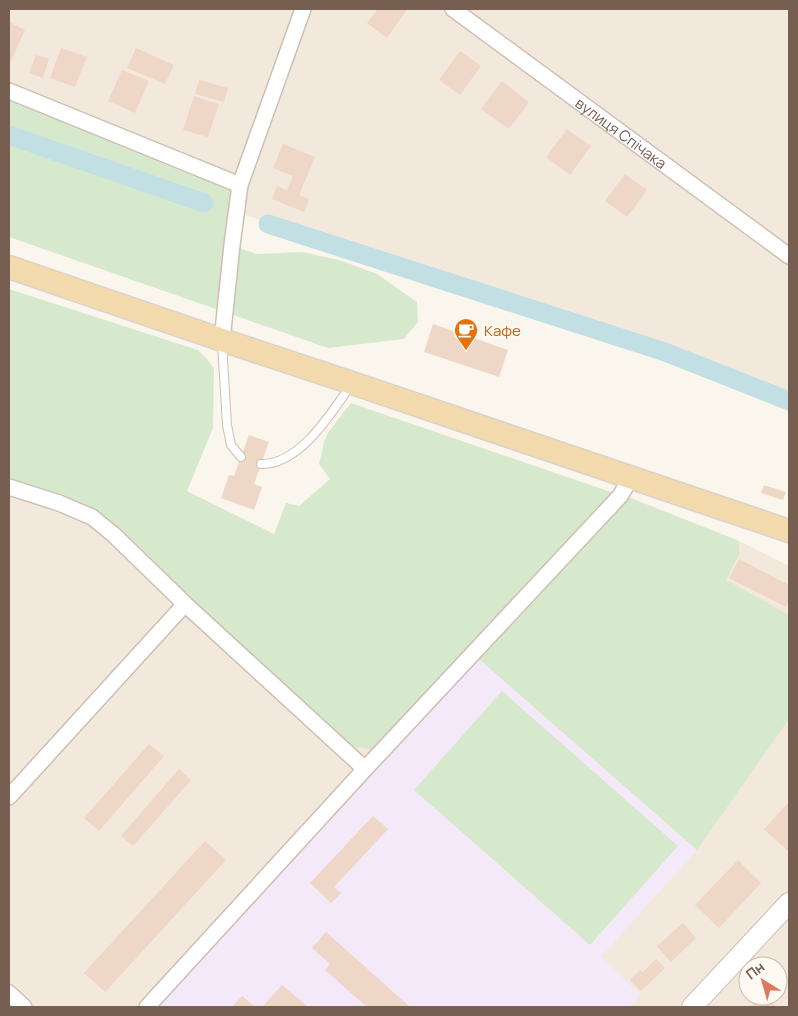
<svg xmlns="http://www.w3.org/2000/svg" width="798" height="1016" font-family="Manrope,sans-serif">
<rect width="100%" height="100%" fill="#fbf6ed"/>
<g fill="#f3e8dc" fill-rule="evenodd">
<polygon points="9,9 789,9 789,401 665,352 236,212 9,91"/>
<path d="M9,481L493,624L628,497L739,541L789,566V1007H9ZM748,966H778V996H748Z"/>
</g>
<polygon fill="#f3e9f8" points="479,659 697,850 601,957 640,994 629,1007 159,1007"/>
<g fill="#d7e9cc">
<polygon points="9,91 240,185 232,245 256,254 303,252 342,261 377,274 417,302 418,322 404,339 328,348 9,237"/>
<polygon points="9,289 198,350 206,358 214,368 213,428 187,491 274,534 286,503 299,506 330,479 319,464 324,442 329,431 351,403 614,493 493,624 372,749 355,747 339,735 116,531 9,481"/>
<polygon points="628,497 739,541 739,555 726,580 789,615 789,719 697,850 479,659"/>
<polygon points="502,691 678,846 590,945 414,790"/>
</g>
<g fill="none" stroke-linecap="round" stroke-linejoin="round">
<g stroke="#c2dfe4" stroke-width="19">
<polyline points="9,135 204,203"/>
<polyline points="268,224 665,352 789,401"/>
</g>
</g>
<g fill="#efd7c7">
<polygon points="378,9 404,9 406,11 387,38 367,23"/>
<polygon points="9,22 25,30 11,61 9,60"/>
<polygon points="61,48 87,57 75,87 50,78"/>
<polygon points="136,48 174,65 165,84 127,68"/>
<polygon points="460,51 481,66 460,95 439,80"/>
<polygon points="36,55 49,59 43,78 29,73"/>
<polygon points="122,70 149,81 135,113 108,101"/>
<polygon points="199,80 228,88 224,102 195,94"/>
<polygon points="502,81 529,102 509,129 481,109"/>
<polygon points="194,96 219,104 208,137 183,130"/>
<polygon points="567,129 591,146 570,175 546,157"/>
<polygon points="283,144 315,157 299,195 309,199 304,212 272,199 277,186 287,190 293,176 273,168"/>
<polygon points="625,174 647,190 627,217 605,201"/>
<polygon points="433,324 508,350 499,377 424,352"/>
<polygon points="249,435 269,442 254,484 262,487 254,510 221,498 229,475 234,476"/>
<polygon points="764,485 786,492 783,500 761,493"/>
<polygon points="739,559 789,585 789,601 786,607 729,578"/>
<polygon points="149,744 164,756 99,831 84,818"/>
<polygon points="179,769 191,780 133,846 121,836"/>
<polygon points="789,802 789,850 788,851 764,829"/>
<polygon points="373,816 388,829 334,887 341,893 331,903 310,883"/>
<polygon points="205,841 226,860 105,992 84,973"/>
<polygon points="738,860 761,883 719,928 695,905"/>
<polygon points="683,923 696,938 671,962 657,946"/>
<polygon points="326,932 410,1007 367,1007 325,970 330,964 312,948"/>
<polygon points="656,959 665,968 641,991 630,980 640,970 643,972"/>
<polygon points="282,985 308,1007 262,1007"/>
<polygon points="242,996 255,1007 232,1007"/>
<polygon points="761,996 764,996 776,1007 751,1007"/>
</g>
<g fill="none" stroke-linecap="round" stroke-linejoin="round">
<g stroke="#cdbfb3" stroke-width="10">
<g id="lane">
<polyline points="222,343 227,425 231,445 241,457"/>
<path d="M261,464C300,465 331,413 351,385"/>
</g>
</g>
<g stroke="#cdbfb3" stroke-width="18">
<g id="street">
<path id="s1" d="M453,9L789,256"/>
<polyline points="9,91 240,185"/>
<polyline points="222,340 232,245 240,185 303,9"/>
<polyline points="9,487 59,503 92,517 114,535 185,604 365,769 620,496 631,478"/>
<polyline points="9,797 185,604"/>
<polyline points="9,993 24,1007"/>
<polyline points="147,1007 365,769"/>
</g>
</g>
<g stroke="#d0bfb1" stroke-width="22">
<polyline id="secondary" points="692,1007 789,903"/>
</g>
<g stroke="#d9d2ce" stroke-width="25">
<polyline id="primary" points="9,267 222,340 352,383 789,531"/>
</g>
<use href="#lane" stroke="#fff" stroke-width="8"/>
<use href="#street" stroke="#fff" stroke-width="15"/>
<use href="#secondary" stroke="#fff" stroke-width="20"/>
<use href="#primary" stroke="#f3daac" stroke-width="22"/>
</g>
<defs>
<g id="cafe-pin" transform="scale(1.25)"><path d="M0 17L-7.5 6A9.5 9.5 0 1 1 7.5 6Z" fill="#e8710a" stroke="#fefaf3"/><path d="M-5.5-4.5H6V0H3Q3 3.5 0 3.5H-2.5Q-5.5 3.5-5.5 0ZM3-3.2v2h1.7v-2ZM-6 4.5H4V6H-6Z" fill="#fff"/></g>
</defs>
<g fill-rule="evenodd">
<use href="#cafe-pin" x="466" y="330"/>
</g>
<g text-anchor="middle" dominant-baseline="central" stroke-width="4.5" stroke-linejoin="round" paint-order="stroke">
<g font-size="15" fill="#765e51" stroke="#fefaf3">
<text stroke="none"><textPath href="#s1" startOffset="209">вулиця Спічака</textPath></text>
</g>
<g font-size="15" fill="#c56008" stroke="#fefaf3" text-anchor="start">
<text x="484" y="330">Кафе</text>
</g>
</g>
<rect width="798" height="1016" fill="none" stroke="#765e51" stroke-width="20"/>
<g transform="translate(763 981) rotate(323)"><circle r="24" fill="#fefaf3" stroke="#c8bcb2"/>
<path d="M0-4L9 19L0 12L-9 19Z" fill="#da7a5e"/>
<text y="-8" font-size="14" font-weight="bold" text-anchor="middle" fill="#765e51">Пн</text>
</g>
</svg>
